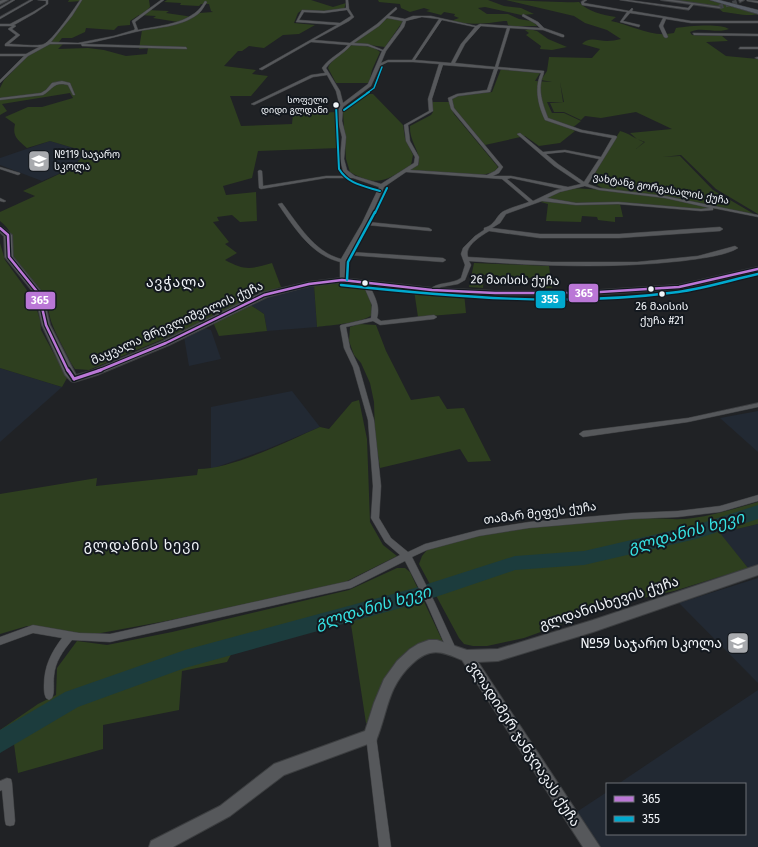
<svg xmlns="http://www.w3.org/2000/svg" width="758" height="847" font-family="'Fira Sans','Noto Sans Georgian',sans-serif">
<rect width="100%" height="100%" fill="#202225"/>
<g fill="#222933">
<polygon points="50,141 77,149 84,155 72,168 42,181 0,165 0,158"/>
<polygon points="314,285 317,327 267,331 264,314 249,304 271,294"/>
<polygon points="205,328 211,330 221,359 189,366 184,337"/>
<polygon points="0,368 62,387 0,442"/>
<polygon points="292,391 320,427 265,450 211,469 211,407"/>
<polygon points="758,411 758,452 720,418"/>
<polygon points="758,524 758,564 748,568 719,533"/>
<polygon points="758,578 758,683 679,603"/>
<polygon points="758,690 758,847 600,847 575,813 607,792 607,834 745,834 745,784 618,784"/>
</g>
<g fill="#2e3f1f">
<path d="M69,0H149L150,7L147,10L169,11L166,13L193,17L199,13L213,12L211,11L209,4H201L199,6L180,5L181,3L164,2L167,0H311L333,7L346,3L344,9L323,11L302,10L298,13L294,23L315,25L299,34L283,35L264,48L249,46L242,51H238L224,66L256,70L252,74L268,76L251,96H230L241,126L292,124L293,114L337,112L339,148L258,151L252,178L223,186L226,195L256,192L257,221L240,222L232,215L217,217L219,221L213,222L229,242L225,244L237,253L225,260C245,271 251,269 272,263L281,287L259,294L199,324L89,370L75,369L71,363C65,350 56,335 51,321C48,311 47,298 40,289C32,279 21,270 14,259C5,246 22,239 0,221V212L35,196L23,191L72,168L84,155L77,149L50,141L27,148C18,140 12,137 15,124L5,117L28,107H42L73,98L70,93L2,104L7,111L0,115V88L4,80L30,54L49,44H63L58,49L88,48L104,50L126,56L147,54L148,48L139,49L142,30L178,22L153,18L156,16L139,15L130,21V25L118,26L114,30L86,28L85,32L72,38H62L58,43H50L81,1L68,2Z"/>
<path d="M378,0H488L504,6L521,8L534,14L521,15L485,7L478,8L487,14H508L519,19L531,21L538,26H511L508,25L507,21H504C485,24 469,25 451,21L459,18L454,16L455,14L444,12L441,15L426,11L430,10L424,8L410,12L401,8L400,4L379,2Z"/>
<path d="M506,0C531,0 553,3 579,2C588,12 603,15 616,17L611,21C632,25 651,38 674,33L676,28C688,26 720,23 729,29C717,34 701,26 690,32L692,35L722,36L728,41L706,42L726,56L758,59V214L716,189L681,155L663,157L680,156L713,190L754,214L753,216L720,209L687,210L633,203V205L620,204L623,217H615V222L598,220L597,217L582,216L581,222L546,221L548,204L537,201L571,188L606,190L590,181L620,131C629,133 635,139 644,142L636,149L645,142L637,139L630,133L672,129L636,112L601,118L585,116L581,120L564,112H554L550,103L564,102L560,82L563,102H547L552,113H564L581,121L571,129L575,131L560,143L539,146L525,136L485,145L454,108L452,99L457,96L492,92L501,69L540,73L535,81L552,82L541,80L547,71L549,57L592,58L600,49L582,44C589,36 598,41 607,41C612,41 616,40 621,39L607,30L585,23L574,16Z"/>
<path d="M668,0H709L758,14C749,17 733,13 723,12L718,8L721,7L718,6Z"/>
<polygon points="388,18 403,21 385,47 353,43"/>
<polygon points="529,29 537,31 548,39 567,47 552,50 540,49 541,46 526,35 529,33 525,30"/>
<path d="M351,44L373,47L380,52L372,70L369,83H336L328,68C331,59 345,52 351,44Z"/>
<path d="M363,94H373L403,125L405,138L413,155L411,165C387,180 378,188 350,172L346,159L343,112L345,108Z"/>
<path d="M432,102H449L454,114L498,167L494,172L482,175L410,170L419,164C420,150 409,141 410,126L431,115L433,112Z"/>
<polygon points="0,243 5,260 34,300 40,320 41,330 67,378 62,387 0,368"/>
<polygon points="474,263 549,266 552,288 533,288 532,278 484,275 483,288 469,287"/>
<path d="M336,282C363,282 370,287 373,314C365,323 330,325 317,327L314,285Z"/>
<polygon points="414,290 464,293 466,313 418,317"/>
<polygon points="249,304 264,314 267,331 219,336 213,322"/>
<polygon points="359,324 376,325 386,351 411,400 439,396 447,409 464,408 491,461 468,462 460,449 380,468 375,436 374,402 370,383 361,363 354,355 349,341 350,327"/>
<path d="M359,400L367,439L370,522L383,545L397,556L337,586L166,621L90,635L27,626L0,634V494L97,478L96,486L197,475L198,469C232,469 288,441 320,427L329,429L352,402Z"/>
<path d="M758,502V524L720,533L748,568L674,591L621,603L524,638L487,646H473L464,644L459,638L419,564L422,556L427,550C486,528 571,521 633,518C653,517 675,521 693,518C715,515 737,508 758,502Z"/>
<polygon points="397,568 405,568 410,572 443,642 428,641 410,648 393,666 379,690 369,724 366,723 350,618 234,649 227,662 182,671 179,710 103,725 103,749 18,773 14,744 0,749 0,730 38,704 56,695 57,668 77,641 107,645 172,632 349,590"/>
</g>
<g fill="none" stroke-linecap="round" stroke-linejoin="round">
<polygon fill="#1c3c3d" fill-rule="evenodd" points="758,505 758,519 696,539 584,565 515,570 415,604 185,668 78,707 0,753 0,730 65,692 185,650 415,588 515,556 584,551 696,525"/>
<polyline stroke="#3f4245" stroke-width="4.5" stroke-dasharray="4.5 2.5" stroke-linecap="butt" points="719,7 740,1"/>
<g stroke="#3c3e40" stroke-width="1">
<g id="street">
<polygon points="12,0 15,0 0,9 0,7"/>
<polygon points="30,0 33,0 0,19 0,17"/>
<path d="M38,0H48V4L35,13L14,25L16,26L12,29L20,35L9,44C17,44 38,47 44,44C52,41 74,9 80,0H82L72,16L51,42L78,43L114,36L134,30L135,29L132,21L161,0H164L135,22L138,30C157,26 179,25 195,13C199,10 202,6 205,1L207,2C204,6 202,11 198,14C180,28 155,27 135,32C118,36 101,41 83,44L186,47L187,49L82,46L81,44H50L28,56L0,83V80L24,56H0V54H26L39,47L5,46V44L16,35L8,29L12,26H0V24H10L33,12L46,4V1Z"/>
<path d="M346,0H348L349,9L354,17L349,21L314,40L350,43L377,24L396,7L397,9L389,16L405,19L413,16H431L476,26L480,24L540,28L536,24L522,16L523,14L538,22L544,28L564,35V37H562L543,30L510,28L498,67L544,71C544,75 541,79 541,83C539,95 544,107 548,118L582,130L616,136L617,137L588,184L599,188L665,196L758,215V217L713,208V210L701,211L618,204L576,205L542,201L506,214L500,223L492,228L540,234H619L720,227L723,229L720,231L619,238H540L489,231C481,236 464,246 468,257L552,262H637L698,256L735,246L738,248C726,256 696,259 682,261C611,269 540,266 469,261L471,265L465,280L458,284L441,287L432,292L429,290C438,281 451,285 461,278L465,265L461,254L463,248L475,236L484,230V228C496,225 496,215 504,211C512,207 521,205 529,202L502,179L406,172L384,187L368,222L429,228L432,230L431,231L367,225L351,252L443,258L446,260L443,262L349,255L346,261L345,280L342,282L340,281V262C311,255 294,227 278,204L282,203C298,224 314,252 341,259L362,223L379,187L353,178H326L261,189L259,188L258,171L260,170L262,171L263,186L326,176H348L343,171L340,159L342,137L338,121L339,103L336,91L327,75L313,77L254,105L251,104L311,75L325,73L322,68C330,57 340,54 348,45L311,42L262,70L259,69L337,25L296,22L302,10L324,11L346,8ZM347,10L351,16L340,23L299,20L304,12L324,13ZM422,17L439,19L412,60H388L381,63L386,51L404,27L406,21ZM387,18L403,21L400,27L383,50L368,44L354,43L379,26ZM442,20L475,27L461,44L451,63L415,60ZM481,26L507,28L495,67L455,63L465,44ZM351,45L368,46L382,51L368,84L343,103L340,91L326,68C333,58 344,54 351,45ZM388,62H413L439,64L428,99L429,111L404,125L406,141L415,157L414,163L381,184L355,176L347,170L344,159L346,137L342,121L343,107L371,86L380,66ZM443,65L494,69L487,90L457,94L448,98L451,109L499,167L495,171L487,175L410,170L418,165L419,157L410,141L408,125L433,111L432,99ZM498,69L541,73C534,88 538,105 545,120L580,132L612,138L601,157L565,150L543,152L520,133L517,134L554,166L581,184L568,187L511,176H493L499,173L503,167L454,108L452,99L458,96L490,92ZM565,152L599,159L584,182L558,164L546,154ZM511,178L562,189L556,190L533,201L507,179ZM585,186L599,190L665,198L710,208L701,209L618,202L576,203L547,198L560,192Z"/>
<polygon points="584,0 587,0 584,2 584,3 629,11 632,8 633,9 632,11 691,21 758,21 758,23 691,23 666,19 663,26 668,37 666,38 664,37 659,26 663,18 630,13 623,21 640,25 639,27 620,22 627,12 582,5 581,2"/>
<polygon points="620,0 628,0 688,8 692,3 694,4 689,10"/>
<polygon points="747,0 758,1 758,3 747,1"/>
<polygon points="693,33 758,34 758,36 694,35"/>
<polygon points="740,47 758,47 758,49 739,49"/>
<polygon points="757,57 758,57 758,59 755,58"/>
<path d="M62,81L70,83L75,95H73L68,85C54,81 53,89 43,95L0,100V98L41,93L46,90L52,83Z"/>
<polygon points="0,167 20,173 20,174 18,175 0,169"/>
<polygon points="0,198 6,201 4,202 0,201"/>
<path d="M365,280L368,282C373,294 381,305 377,318L381,321L434,315L437,317L434,319L380,325L373,321L346,327L350,348L359,367L374,420L381,486L379,518L391,538L408,552L425,544L479,530L529,522L631,513L678,511L720,506L758,495V501L720,512L678,517L631,519L529,528L479,536L427,550L412,557L435,603L456,649L454,652L451,653L448,652L427,604L405,561L351,588L110,642L72,640C63,651 55,662 54,676C53,683 55,692 52,698L49,700L46,698C44,694 44,690 44,686C44,666 51,653 62,638L33,633L0,645V637L33,625L79,633L110,634L349,581L400,555L385,542L371,518L373,486L368,420L353,367L344,348L340,326L341,325L371,318L372,305L362,282Z"/>
<polygon points="758,403 758,407 688,422 583,437 579,434 583,431 688,418"/>
<polygon points="371,731 375,732 376,736 391,847 379,847 366,736 367,732"/>
<polygon points="7,778 11,779 12,783 15,821 14,825 10,826 6,825 5,821 2,790 0,791 0,781"/>
</g>
</g>
<g stroke="#3c3e40" stroke-width="2">
<g id="secondary">
<polygon points="3,0 8,0 0,4 0,1"/>
<polygon points="661,0 673,0 721,7 719,8"/>
<polygon points="739,0 744,0 740,2"/>
<polygon points="0,226 12,235 13,257 43,294 50,325 76,375 91,371 163,341 261,293 309,282 342,278 432,288 495,291 584,291 679,285 758,267 758,271 679,289 584,295 495,295 432,292 342,282 309,286 267,297 169,345 97,375 74,382 71,381 65,375 42,325 35,294 5,257 4,236 0,232"/>
<path d="M758,565V575L593,632L498,661L478,662L600,847H583L462,660C441,651 430,647 412,664C387,687 388,712 376,741L284,775L230,816L173,847H149L151,841L220,806L274,764L365,731L374,703L384,679L397,661L410,649L418,644L429,640H437L467,650L498,649L593,620Z"/>
</g>
</g>
<g stroke="#3c3e40" stroke-width="1">
<polygon id="highway" points="710,0 719,0 758,10 758,14"/>
</g>
<use href="#street" fill="#56585b" fill-rule="evenodd"/>
<use href="#secondary" fill="#56585b" fill-rule="evenodd"/>
<use href="#highway" fill="#565b64" fill-rule="evenodd"/>
<g stroke="#14191f" stroke-width="5">
<g id="bus-1-far1">
<polyline points="0,228 8,235 9,257 39,294 46,325 68,371"/>
<polyline points="98,371 166,343 264,295 309,284 342,280 432,290 495,293 584,293 679,287 758,269"/>
</g>
</g>
<g stroke="#14191f" stroke-width="6">
<g id="bus-1">
<polyline points="68,370 74,379"/>
<polyline points="74,379 101,370"/>
</g>
</g>
<g stroke="#14191f" stroke-width="3">
<polyline id="bus-2-far2" points="367,93 374,88 382,67"/>
</g>
<g stroke="#14191f" stroke-width="4">
<g id="bus-2-far1">
<path d="M336,105L339,169C348,184 364,186 380,191"/>
<polyline points="344,110 369,92"/>
<polyline points="375,213 387,188"/>
</g>
</g>
<g stroke="#14191f" stroke-width="5">
<g id="bus-2">
<polyline points="347,280 348,262 375,212"/>
<path d="M341,285C453,297 566,307 678,292C705,288 731,280 758,274"/>
</g>
</g>
<use href="#bus-1-far1" stroke="#ba77d6" stroke-width="2.5"/>
<use href="#bus-1" stroke="#ba77d6" stroke-width="3"/>
<use href="#bus-2-far2" stroke="#00a9ce" stroke-width="1.5"/>
<use href="#bus-2-far1" stroke="#00a9ce" stroke-width="2"/>
<use href="#bus-2" stroke="#00a9ce" stroke-width="2.5"/>
</g>
<defs>
<g id="school-square" transform="scale(1.15)"><rect x="-9" y="-9" width="18" height="18" rx="4" fill="#a8aaae" stroke="#14191f"/><path d="M0-5L7-2L0 1L-7-2ZM-4 1L0 2.5L4 1V4Q0 6-4 4Z" fill="#fff"/></g>
</defs>
<g fill-rule="evenodd">
<use href="#school-square" x="39" y="161"/>
<use href="#school-square" x="738" y="643"/>
</g>
<g fill="#f1f4f8" stroke="#14191f" stroke-width="1.5">
<circle cx="336" cy="105" r="3.5"/>
<circle cx="365" cy="283" r="3.5"/>
<circle cx="651" cy="289" r="3.5"/>
<circle cx="662" cy="294" r="3.5"/>
</g>
<g text-anchor="middle" dominant-baseline="central" stroke-width="4" stroke-linejoin="round" paint-order="stroke">
<g font-size="9" fill="#f1f4f8" stroke="#14191f" text-anchor="end">
<text x="328" y="100">სოფელი<tspan x="328" dy="10">დიდი გლდანი</tspan></text>
</g>
<g font-size="10" fill="#f1f4f8" stroke="#14191f" text-anchor="start">
<text x="54" y="155">№119 საჯარო<tspan x="54" dy="12">სკოლა</tspan></text>
</g>
<g font-size="10" fill="#f1f4f8" stroke="#14191f">
<text transform="translate(661 189) rotate(10)">ვახტანგ გორგასალის ქუჩა</text>
</g>
<g font-size="11" fill="#f1f4f8" stroke="#14191f">
<text x="662" y="306">26 მაისის<tspan x="662" dy="14">ქუჩა #21</tspan></text>
</g>
<g font-size="12" fill="#f1f4f8" stroke="#14191f">
<text transform="translate(515 280) rotate(1)">26 მაისის ქუჩა</text>
<text transform="translate(177 323) rotate(-24)">მაყვალა მრევლიშვილის ქუჩა</text>
<text transform="translate(540 513) rotate(-7)">თამარ მეფეს ქუჩა</text>
</g>
<g font-size="14" letter-spacing="1" fill="#f1f4f8" stroke="#14191f">
<text x="176" y="282">ავჭალა</text>
<text x="142" y="545">გლდანის ხევი</text>
</g>
<g font-size="14" fill="#f1f4f8" stroke="#14191f">
<text transform="translate(609 603) rotate(-18)">გლდანისხევის ქუჩა</text>
<text transform="translate(524 744) rotate(57)">ვლადიმერ ჯანჯღავას ქუჩა</text>
</g>
<g font-size="14" fill="#f1f4f8" stroke="#14191f" text-anchor="end">
<text x="722" y="643">№59 საჯარო სკოლა</text>
</g>
<g font-size="16" font-style="italic" fill="#36e1e2" stroke="#14191f">
<text transform="translate(686 532) rotate(-15)">გლდანის ხევი</text>
<text transform="translate(373 607) rotate(-16)">გლდანის ხევი</text>
</g>
</g>
<g stroke="#14191f" stroke-width="1.5">
<rect x="568" y="283" width="31" height="20" rx="4" fill="#ba77d6"/>
<rect x="535" y="290" width="31" height="19" rx="4" fill="#00a9ce"/>
<rect x="25" y="291" width="31" height="19" rx="4" fill="#ba77d6"/>
</g>
<g font-size="11" text-anchor="middle" font-weight="bold" fill="#fff">
<text x="584" y="297">365</text>
<text x="550" y="303">355</text>
<text x="40" y="304">365</text>
</g>
<rect x="606" y="783" width="140" height="52" fill="#14191f" stroke="#6c7176"/>
<rect x="614" y="796" width="20" height="6" fill="#ba77d6" stroke="#6c7176"/>
<text x="642" y="803" font-size="12" fill="#f1f4f8">365</text>
<rect x="614" y="816" width="20" height="6" fill="#00a9ce" stroke="#6c7176"/>
<text x="642" y="823" font-size="12" fill="#f1f4f8">355</text>
</svg>
